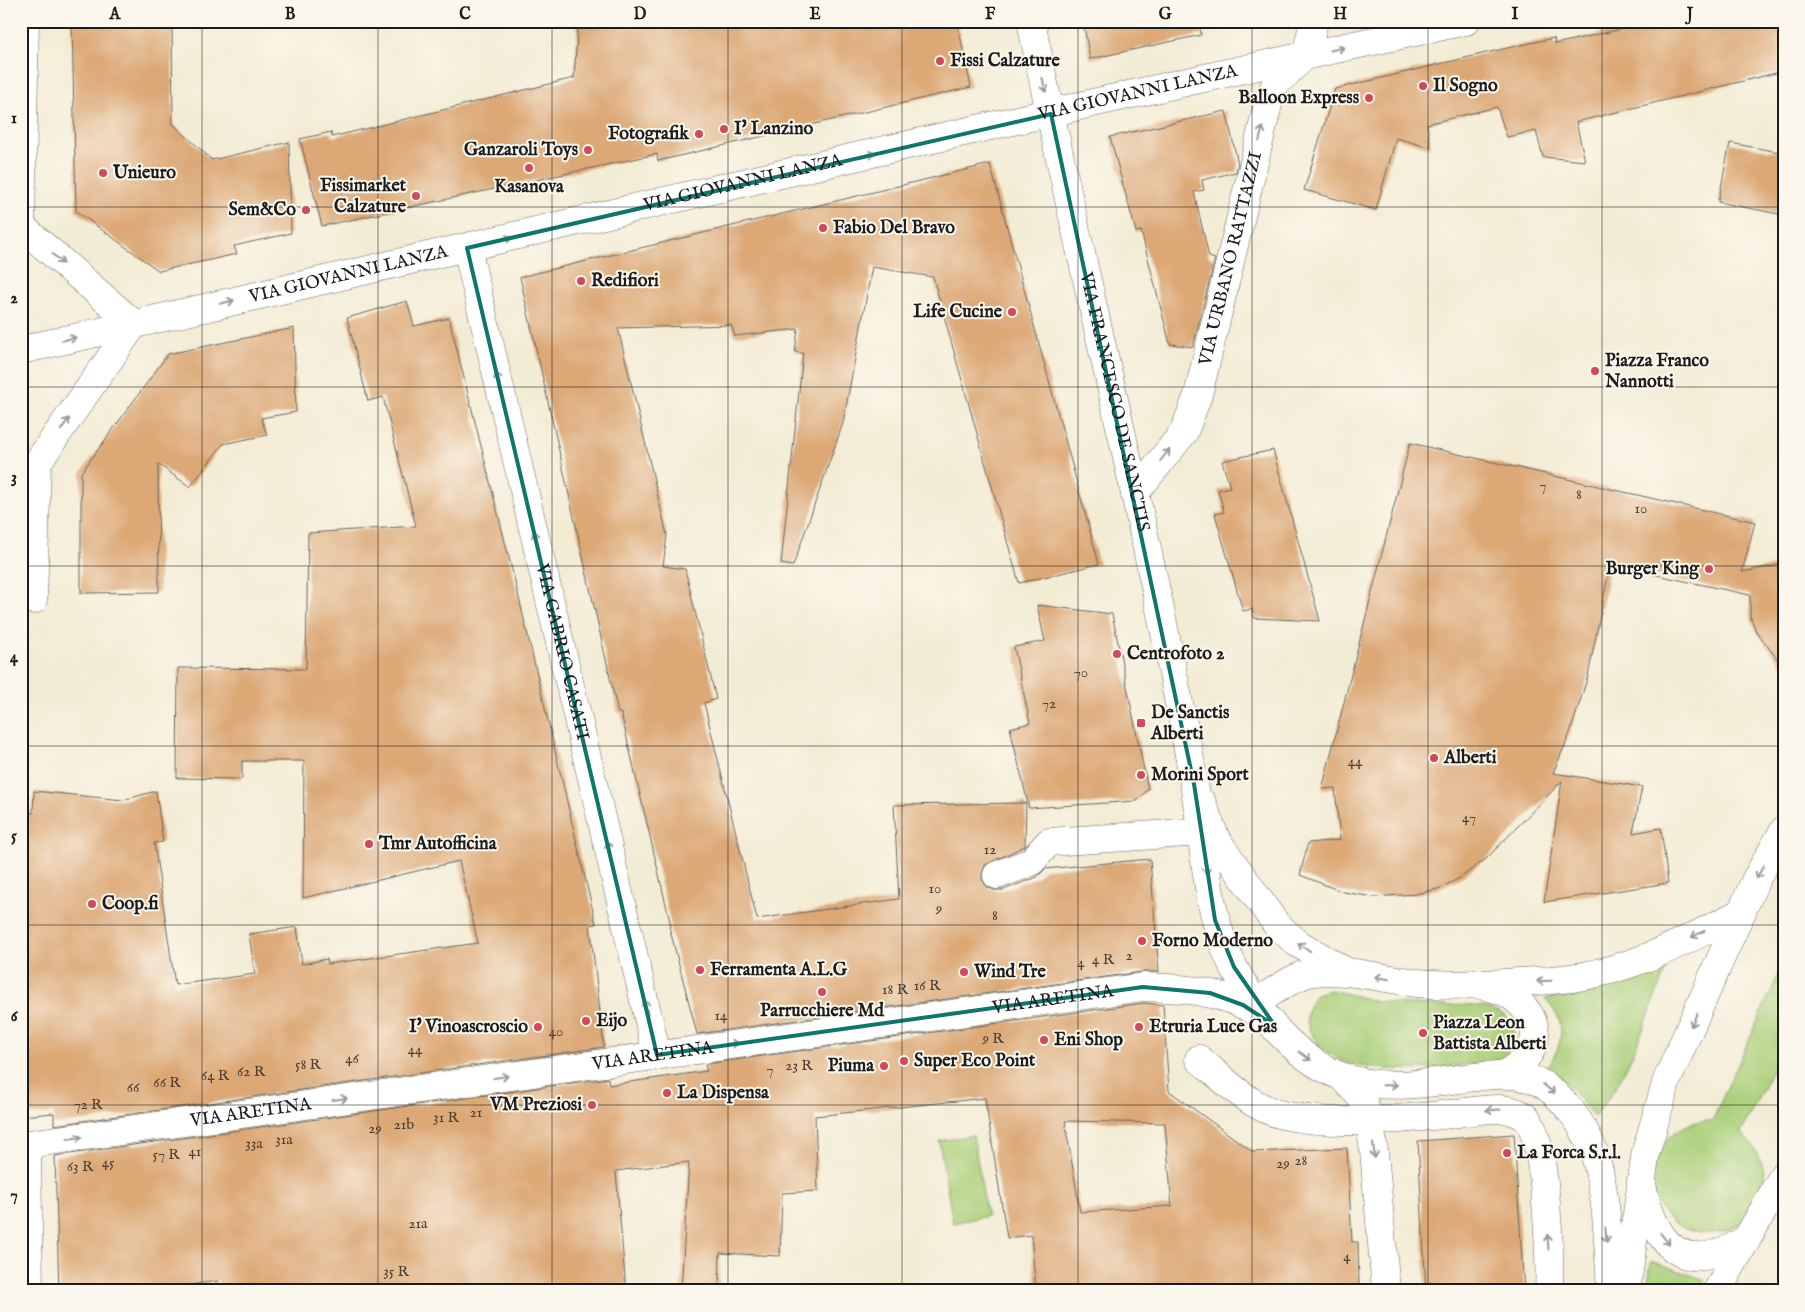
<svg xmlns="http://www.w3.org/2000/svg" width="1805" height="1312" font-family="'IM FELL English',serif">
<rect width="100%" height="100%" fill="#fbf7ec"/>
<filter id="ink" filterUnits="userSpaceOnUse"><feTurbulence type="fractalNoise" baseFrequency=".02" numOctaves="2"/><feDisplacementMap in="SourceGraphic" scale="10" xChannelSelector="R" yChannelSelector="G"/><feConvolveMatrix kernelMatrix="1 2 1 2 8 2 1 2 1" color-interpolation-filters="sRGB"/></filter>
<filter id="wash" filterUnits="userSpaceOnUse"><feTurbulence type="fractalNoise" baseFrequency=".0096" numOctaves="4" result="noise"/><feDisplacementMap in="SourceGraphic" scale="20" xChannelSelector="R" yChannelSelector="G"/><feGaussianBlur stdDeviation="1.12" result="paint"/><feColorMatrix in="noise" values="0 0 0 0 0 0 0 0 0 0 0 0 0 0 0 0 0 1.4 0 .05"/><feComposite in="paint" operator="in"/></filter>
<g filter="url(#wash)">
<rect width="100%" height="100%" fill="#f3ecd5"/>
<g fill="#aacf79" stroke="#63764a">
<path d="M1784,963V1047L1741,1132C1755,1145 1768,1167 1763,1187C1761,1192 1756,1198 1753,1203C1751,1208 1748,1216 1744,1220C1733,1230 1715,1235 1701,1233C1643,1225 1633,1150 1686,1126C1693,1122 1704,1120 1712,1121Z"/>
<path d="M1667,966C1647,1017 1631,1074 1594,1117L1567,1083L1546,1069C1564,1043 1568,1023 1545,999L1619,983Z"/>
<path d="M1329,990C1347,993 1366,1000 1385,1002C1400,1004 1416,1005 1431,1006C1453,1006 1511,999 1514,1033C1516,1047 1508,1053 1498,1061C1448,1065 1347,1087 1315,1039C1303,1022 1305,1011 1316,994Z"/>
<polygon points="973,1135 987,1216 953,1223 939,1141"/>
<polygon points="1651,1261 1703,1279 1705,1282 1700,1291 1647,1291"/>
</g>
<g id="blocks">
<g fill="#dca876" fill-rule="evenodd">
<polygon points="72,21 172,21 173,124 212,160 289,142 291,233 234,246 237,254 159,271 76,211"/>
<polygon points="578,21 957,21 971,87 658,161 657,154 322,226 300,139 331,132 332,137 574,78"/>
<polygon points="1083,21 1199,21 1201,35 1090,59"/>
<polygon points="1658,21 1784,21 1784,71 1576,122 1585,161 1543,157 1536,131 1507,137 1497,107 1427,124 1431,148 1396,138 1376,210 1304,190 1335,89 1507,48 1554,38 1555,44"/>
<polygon points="1226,111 1238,164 1236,172 1202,180 1204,190 1194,192 1209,257 1215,259 1193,347 1170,344 1141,231 1136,232 1110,137"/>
<polygon points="1730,143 1784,153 1784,215 1718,202"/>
<polygon points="990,164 1099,564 1019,583 933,277 872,267 843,423 793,566 781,564 803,353 795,352 798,329 735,336 731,325 618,328 667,535 663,566 685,569 716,699 704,703 757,919 899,899 894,805 1026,803 1025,846 985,865 982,873 982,880 987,887 994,890 1003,890 1037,877 1045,869 1150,859 1159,972 1141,972 697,1034 669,926 671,926 621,713 618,713 520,277"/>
<polygon points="407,301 414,326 449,318 518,594 596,924 590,925 604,1047 54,1125 54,1113 21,1116 21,813 33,813 34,791 123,800 156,791 163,842 154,843 175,985 255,974 249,934 297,927 302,964 327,959 328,964 478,943 459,861 303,898 304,761 242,761 242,779 177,778 178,668 306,669 308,533 416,526 383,397 368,401 347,318"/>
<polygon points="294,328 296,412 261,418 267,435 223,444 190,487 158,464 159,592 81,593 81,473 168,354"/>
<polygon points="1410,443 1755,522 1742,572 1784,564 1784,668 1756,631 1750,616 1750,595 1610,565 1588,676 1570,733 1553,773 1642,787 1633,833 1661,828 1668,883 1544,902 1562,781 1486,859 1460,878 1438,889 1416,894 1374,897 1343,892 1300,875 1308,843 1340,840 1335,788 1322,789"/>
<polygon points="1273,450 1320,621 1254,618 1252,609 1243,611 1215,514 1224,512 1218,490 1230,487 1222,461"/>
<polygon points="1037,605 1112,614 1148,789 1137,801 1029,808 1010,728 1030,723 1014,647 1045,641"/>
<path d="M1144,1003L1163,1005L1169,1091L1253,1152L1347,1148L1352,1242H1358L1359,1291H1036L1031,1235L1007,1238L985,1098L815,1116L818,1191L782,1193L780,1256L720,1253L719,1291H681L689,1162L616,1171L626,1291H218V1281L147,1291H59L55,1156L608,1078L609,1085L707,1071L705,1064ZM1065,1121L1165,1123L1172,1206L1080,1212Z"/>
<polygon points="1514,1134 1524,1291 1426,1291 1418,1141"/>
</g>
</g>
</g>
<g filter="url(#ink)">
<use href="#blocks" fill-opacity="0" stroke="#67655d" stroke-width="1"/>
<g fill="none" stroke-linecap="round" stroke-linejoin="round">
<g stroke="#67655d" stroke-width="29">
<g id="minor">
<polyline points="21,227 25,21"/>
<polyline points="22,227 134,324 37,463 33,600"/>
<path id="s1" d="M467,248L657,1055"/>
<path id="s2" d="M21,350C503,240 983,124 1466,21"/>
<path id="s3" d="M1135,493L1184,432L1198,395L1270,96L1276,83L1306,55L1314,21"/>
<polyline points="1202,803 1216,839 1276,924 1297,943 1345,971"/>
<polyline points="997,875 1031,862 1049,842 1202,832"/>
<path d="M1256,1002C1272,993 1295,975 1313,972C1347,968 1384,979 1418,983C1461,987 1508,983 1551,980C1621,976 1680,944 1742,912"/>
<path d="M1199,1059C1224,1080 1251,1108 1283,1115C1332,1126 1393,1120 1442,1115C1462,1113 1483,1108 1503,1109C1510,1110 1522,1113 1527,1119C1546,1139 1551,1261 1549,1291"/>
<polyline points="1342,1077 1362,1098 1369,1119 1374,1151 1386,1291"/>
<polyline points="27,1145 29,1291"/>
<path d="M1641,1180C1654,1244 1681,1280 1747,1239"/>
</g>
</g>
<g stroke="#67655d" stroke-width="29">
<g id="tertiary">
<path id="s4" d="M1031,21C1074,236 1128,448 1171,663C1180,709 1190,755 1197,802C1206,858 1207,916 1234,968C1258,1013 1299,1065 1350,1079C1388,1090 1427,1083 1466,1078C1486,1076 1508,1072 1528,1078C1544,1082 1555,1093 1566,1105C1579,1120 1590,1139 1596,1159C1608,1200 1608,1248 1611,1291"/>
<path d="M1474,983C1487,987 1503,989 1514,998C1547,1024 1539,1057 1504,1074"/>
<path id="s5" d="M21,1145L1143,987C1183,988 1231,991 1264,1018"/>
<polyline points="1626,1291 1646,1151 1667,1080 1756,879 1784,830"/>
<polyline points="1717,1291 1784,1174"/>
</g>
</g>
<use href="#minor" stroke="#fff" stroke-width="28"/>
<use href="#tertiary" stroke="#fff" stroke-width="28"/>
</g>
<defs><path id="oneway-shaft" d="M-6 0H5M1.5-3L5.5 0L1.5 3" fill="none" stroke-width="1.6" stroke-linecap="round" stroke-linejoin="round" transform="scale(1.25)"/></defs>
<g stroke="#999">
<use href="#oneway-shaft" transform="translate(1337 49) rotate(-12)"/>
<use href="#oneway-shaft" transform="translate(1044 85) rotate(78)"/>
<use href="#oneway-shaft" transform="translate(1261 134) rotate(-76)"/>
<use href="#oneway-shaft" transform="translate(868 155) rotate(-13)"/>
<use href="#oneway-shaft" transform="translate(505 239) rotate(-13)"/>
<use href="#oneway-shaft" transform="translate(58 259) rotate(41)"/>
<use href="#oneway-shaft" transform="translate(227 302) rotate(-13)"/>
<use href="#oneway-shaft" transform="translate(69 339) rotate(-13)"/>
<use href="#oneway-shaft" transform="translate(498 380) rotate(-103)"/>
<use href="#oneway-shaft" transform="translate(65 424) rotate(-55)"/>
<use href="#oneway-shaft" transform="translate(1165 455) rotate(-51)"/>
<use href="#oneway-shaft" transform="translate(536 538) rotate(-103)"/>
<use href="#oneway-shaft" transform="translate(609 849) rotate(-103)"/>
<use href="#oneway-shaft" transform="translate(1206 867) rotate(83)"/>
<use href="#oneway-shaft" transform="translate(1760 872) rotate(119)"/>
<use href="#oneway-shaft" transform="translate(1698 934) rotate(153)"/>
<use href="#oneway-shaft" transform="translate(1304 947) rotate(-147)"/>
<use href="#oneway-shaft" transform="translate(1382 978) rotate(-170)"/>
<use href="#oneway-shaft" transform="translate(1544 981) rotate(178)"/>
<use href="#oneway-shaft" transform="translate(646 1007) rotate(-103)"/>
<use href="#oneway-shaft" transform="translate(1694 1020) rotate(114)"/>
<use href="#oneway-shaft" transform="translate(731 1044) rotate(-8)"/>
<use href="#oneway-shaft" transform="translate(1305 1056) rotate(36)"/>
<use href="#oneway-shaft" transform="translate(501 1077) rotate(-8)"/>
<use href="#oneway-shaft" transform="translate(1390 1085) rotate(-1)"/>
<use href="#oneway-shaft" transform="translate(1549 1089) rotate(40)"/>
<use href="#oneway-shaft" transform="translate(340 1099) rotate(-8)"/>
<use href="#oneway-shaft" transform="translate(1493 1110) rotate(176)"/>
<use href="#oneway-shaft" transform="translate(75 1138) rotate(-8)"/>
<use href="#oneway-shaft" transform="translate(1374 1151) rotate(83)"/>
<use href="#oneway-shaft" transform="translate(1606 1235) rotate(85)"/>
<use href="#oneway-shaft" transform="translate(1665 1239) rotate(52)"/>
<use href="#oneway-shaft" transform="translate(1548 1242) rotate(-93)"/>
</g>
</g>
<path fill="none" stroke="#0f766e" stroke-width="4" stroke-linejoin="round" d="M1051,114L1194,784L1215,920L1234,967L1275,1026L1243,1005L1210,993L1143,987L657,1055L467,248Z"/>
<path fill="none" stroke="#1c1c1c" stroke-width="1" stroke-opacity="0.55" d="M202,21V1291M378,21V1291M552,21V1291M728,21V1291M902,21V1291M1078,21V1291M1252,21V1291M1428,21V1291M1602,21V1291M21,207H1784M21,387H1784M21,566H1784M21,746H1784M21,925H1784M21,1105H1784"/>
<g fill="#d1495b" stroke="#fbf7ec" stroke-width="2">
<circle cx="940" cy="61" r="5"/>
<circle cx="1423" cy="86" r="5"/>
<circle cx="1369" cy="98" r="5"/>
<circle cx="724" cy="129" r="5"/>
<circle cx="699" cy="134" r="5"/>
<circle cx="588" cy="150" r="5"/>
<circle cx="529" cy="168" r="5"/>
<circle cx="103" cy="173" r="5"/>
<circle cx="416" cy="196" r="5"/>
<circle cx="306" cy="210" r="5"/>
<circle cx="823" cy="228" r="5"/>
<circle cx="581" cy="281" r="5"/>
<circle cx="1012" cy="312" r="5"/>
<circle cx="1595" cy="371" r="5"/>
<circle cx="1709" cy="569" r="5"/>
<circle cx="1117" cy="654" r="5"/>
<rect x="1136" y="718" width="10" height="10" rx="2.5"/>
<circle cx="1434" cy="758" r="5"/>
<circle cx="1141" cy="775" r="5"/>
<circle cx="369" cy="844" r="5"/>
<circle cx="92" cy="904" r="5"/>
<circle cx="1142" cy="941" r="5"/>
<circle cx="700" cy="970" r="5"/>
<circle cx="964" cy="972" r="5"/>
<circle cx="822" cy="992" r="5"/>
<circle cx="586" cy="1021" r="5"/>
<circle cx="538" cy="1027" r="5"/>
<circle cx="1139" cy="1027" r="5"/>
<circle cx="1423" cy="1033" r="5"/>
<circle cx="1044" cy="1040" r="5"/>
<circle cx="904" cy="1061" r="5"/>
<circle cx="884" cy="1066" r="5"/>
<circle cx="667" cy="1093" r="5"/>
<circle cx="592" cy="1105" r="5"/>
<circle cx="1507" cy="1153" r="5"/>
</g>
<g text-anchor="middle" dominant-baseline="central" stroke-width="4" stroke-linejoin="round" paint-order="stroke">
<g font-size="15" fill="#4c3f32">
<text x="1543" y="485">7</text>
<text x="1579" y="494">8</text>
<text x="1641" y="508">10</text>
<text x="1081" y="672">70</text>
<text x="1049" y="703">72</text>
<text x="1355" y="761">44</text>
<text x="1469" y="817">47</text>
<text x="990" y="849">12</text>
<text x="935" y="888">10</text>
<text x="939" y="908">9</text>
<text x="995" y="915">8</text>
<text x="1129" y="955">2</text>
<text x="1103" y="959">4 R</text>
<text x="1081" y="962">4</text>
<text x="927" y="985">16 R</text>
<text x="895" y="989">18 R</text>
<text x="721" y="1015">14</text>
<text x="556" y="1031">40</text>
<text x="993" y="1038">9 R</text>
<text x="415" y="1049">44</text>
<text x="352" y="1058">46</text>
<text x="308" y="1064">58 R</text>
<text x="799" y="1065">23 R</text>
<text x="770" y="1069">7</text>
<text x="251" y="1071">62 R</text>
<text x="215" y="1075">64 R</text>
<text x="167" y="1082">66 R</text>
<text x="133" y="1087">66</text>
<text x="88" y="1104">72 R</text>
<text x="476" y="1112">21</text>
<text x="446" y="1117">31 R</text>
<text x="404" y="1124">21b</text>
<text x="375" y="1128">29</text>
<text x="284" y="1139">31a</text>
<text x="254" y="1143">33a</text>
<text x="195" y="1151">41</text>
<text x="166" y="1154">57 R</text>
<text x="1301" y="1160">28</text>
<text x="108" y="1162">45</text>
<text x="1283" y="1163">29</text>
<text x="80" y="1166">63 R</text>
<text x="418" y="1223">21a</text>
<text x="1347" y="1256">4</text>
<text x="396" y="1271">35 R</text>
</g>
<g font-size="18" font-weight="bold" fill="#1c1c1c" stroke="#fbf7ec" text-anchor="start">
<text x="950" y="61">Fissi Calzature</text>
<text x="1433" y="86">Il Sogno</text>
<text x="1359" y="98" text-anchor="end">Balloon Express</text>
<text x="734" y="129">I' Lanzino</text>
<text x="689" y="134" text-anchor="end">Fotografik</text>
<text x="578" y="150" text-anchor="end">Ganzaroli Toys</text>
<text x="113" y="173">Unieuro</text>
<text x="406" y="186" text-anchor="end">Fissimarket<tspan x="406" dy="21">Calzature</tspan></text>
<text x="529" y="187" text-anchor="middle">Kasanova</text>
<text x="296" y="210" text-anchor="end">Sem&amp;Co</text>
<text x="833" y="228">Fabio Del Bravo</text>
<text x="591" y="281">Redifiori</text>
<text x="1002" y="312" text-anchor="end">Life Cucine</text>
<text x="1605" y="361">Piazza Franco<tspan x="1605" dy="21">Nannotti</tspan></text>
<text x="1699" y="569" text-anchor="end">Burger King</text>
<text x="1127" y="654">Centrofoto 2</text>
<text x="1151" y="713">De Sanctis<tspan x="1151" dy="21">Alberti</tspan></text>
<text x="1444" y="758">Alberti</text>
<text x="1151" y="775">Morini Sport</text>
<text x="379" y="844">Tmr Autofficina</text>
<text x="102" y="904">Coop.fi</text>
<text x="1152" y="941">Forno Moderno</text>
<text x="710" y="970">Ferramenta A.L.G</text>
<text x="974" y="972">Wind Tre</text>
<text x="822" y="1011" text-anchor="middle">Parrucchiere Md</text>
<text x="596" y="1021">Eijo</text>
<text x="1433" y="1023">Piazza Leon<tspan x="1433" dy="21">Battista Alberti</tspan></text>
<text x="528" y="1027" text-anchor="end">I' Vinoascroscio</text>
<text x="1149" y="1027">Etruria Luce Gas</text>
<text x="1054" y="1040">Eni Shop</text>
<text x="914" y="1061">Super Eco Point</text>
<text x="874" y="1066" text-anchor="end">Piuma</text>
<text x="677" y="1093">La Dispensa</text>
<text x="582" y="1105" text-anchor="end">VM Preziosi</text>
<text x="1517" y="1153">La Forca S.r.l.</text>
</g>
<g font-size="18" fill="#1c1c1c" stroke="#fbf7ec">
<text stroke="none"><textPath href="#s2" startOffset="1146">VIA GIOVANNI LANZA</textPath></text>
<text stroke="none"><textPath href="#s2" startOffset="741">VIA GIOVANNI LANZA</textPath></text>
<text stroke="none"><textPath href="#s3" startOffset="258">VIA URBANO RATTAZZI</textPath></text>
<text stroke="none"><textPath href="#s2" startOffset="336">VIA GIOVANNI LANZA</textPath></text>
<text stroke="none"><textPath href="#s4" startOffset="390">VIA FRANCESCO DE SANCTIS</textPath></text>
<text stroke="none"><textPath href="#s1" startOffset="415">VIA GABRIO CASATI</textPath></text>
<text stroke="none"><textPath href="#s5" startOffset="1042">VIA ARETINA</textPath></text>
<text stroke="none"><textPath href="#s5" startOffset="638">VIA ARETINA</textPath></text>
<text stroke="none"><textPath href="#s5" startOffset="232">VIA ARETINA</textPath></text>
</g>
</g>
<rect width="1805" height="1312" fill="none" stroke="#fbf7ec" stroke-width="55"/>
<rect x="28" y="28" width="1750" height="1256" fill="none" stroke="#1c1c1c" stroke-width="2"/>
<g font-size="16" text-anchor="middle" font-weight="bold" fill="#1c1c1c">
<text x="115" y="19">A</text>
<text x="290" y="19">B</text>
<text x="465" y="19">C</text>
<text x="640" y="19">D</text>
<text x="815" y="19">E</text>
<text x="990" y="19">F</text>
<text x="1165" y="19">G</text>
<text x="1340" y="19">H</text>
<text x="1515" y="19">I</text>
<text x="1690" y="19">J</text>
<text x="14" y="123">1</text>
<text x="14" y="303">2</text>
<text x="14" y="482">3</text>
<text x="14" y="662">4</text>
<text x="14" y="841">5</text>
<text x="14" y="1021">6</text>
<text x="14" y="1200">7</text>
</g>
</svg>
